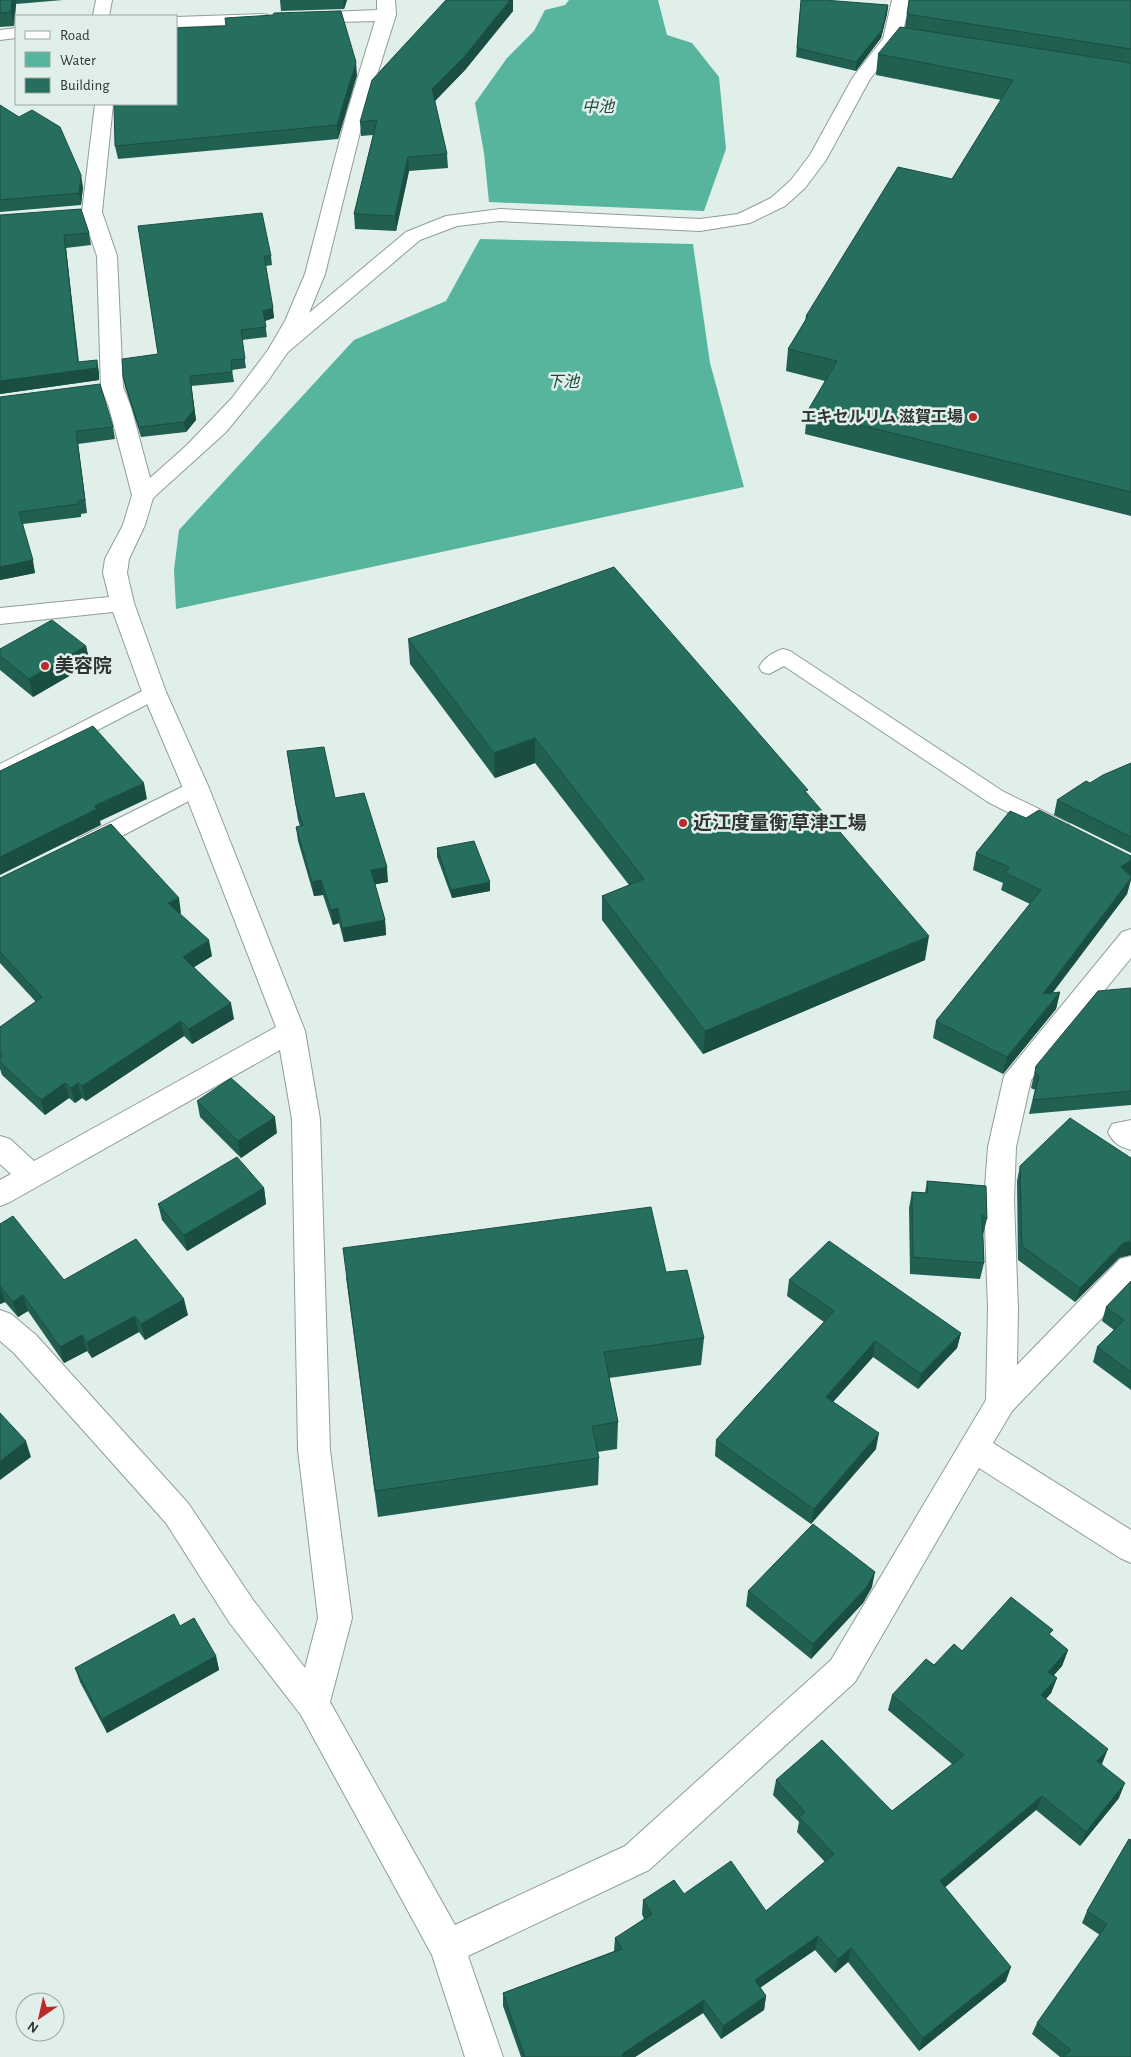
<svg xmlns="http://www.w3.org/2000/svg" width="1131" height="2057" font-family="'Alegreya Sans','Noto Sans JP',sans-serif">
<rect width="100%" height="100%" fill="#e1efeb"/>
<g fill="#57b49d">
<polygon points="569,0 658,0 667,35 692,43 719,77 726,149 704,211 489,202 484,153 475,103 507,58 534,31 545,10 565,5"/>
<polygon points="480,239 693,244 710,363 744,487 176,609 174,570 179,530 354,340 446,301"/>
</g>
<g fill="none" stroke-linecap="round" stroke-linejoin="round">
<g stroke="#909d99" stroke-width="2">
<g id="lane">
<polygon points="96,0 112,0 109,16 93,16"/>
<path d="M783,649L790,651L1004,792L1068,823L1071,829L1068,835L1060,837L1052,835L988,802L784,666L769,674L762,672L759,667C764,658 773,652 783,649Z"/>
<polygon points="154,685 161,687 165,692 161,697 0,781 0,764"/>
<polygon points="196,780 204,783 207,788 204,793 95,850 87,852 79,850 76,844 79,838"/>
</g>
</g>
<g stroke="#909d99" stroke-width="2">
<g id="street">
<polygon points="377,0 395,0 396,15 364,116 325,274 309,313 406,232 446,216 500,209 700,219 738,214 771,198 791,180 810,155 853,77 883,39 892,0 910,0 901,40 870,79 826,160 805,188 785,206 750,223 700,231 500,221 457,226 420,240 288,352 267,382 226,432 153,498 145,525 129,559 127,573 134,603 166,692 209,788 305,1031 320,1119 330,1450 352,1618 330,1702 455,1925 625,1846 831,1660 986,1400 988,1309 984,1200 988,1147 1004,1076 1122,932 1131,929 1131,958 1031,1080 1016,1147 1014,1200 1018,1309 1017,1365 1120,1259 1131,1256 1131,1288 1012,1411 993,1443 1131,1530 1131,1563 1120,1558 979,1468 855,1682 649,1870 468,1956 503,2057 465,2057 432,1955 301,1715 229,1622 166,1523 14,1353 0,1341 0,1310 11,1314 36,1335 188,1503 253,1600 305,1668 318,1618 298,1450 292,1119 280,1050 10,1202 0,1206 0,1180 11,1174 0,1164 0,1136 10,1139 34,1161 276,1027 183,788 142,692 113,612 0,624 0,608 109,597 103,573 105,559 123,525 132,495 109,407 101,387 97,256 82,212 95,104 113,104 102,212 117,256 123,387 131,407 150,478 187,445 232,398 268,350 285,321 305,274 346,116 375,21 305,23 299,22 296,18 299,14 305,13 377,10"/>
<polygon points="262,14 268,15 271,19 268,23 176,27 176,17"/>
<polygon points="16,28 16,38 0,40 0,30"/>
<path d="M1131,1120V1150C1120,1147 1113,1143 1108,1132L1112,1124Z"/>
</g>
</g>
<use href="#lane" fill="#fff" fill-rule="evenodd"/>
<use href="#street" fill="#fff" fill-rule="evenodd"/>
</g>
<g fill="#215f51">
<polygon points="0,0 63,0 16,4 14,26 0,27"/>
<polygon points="280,0 347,0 344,9 281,11"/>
<polygon points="446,0 513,0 513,11 465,70 435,101 447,154 448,168 409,171 396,231 355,229 354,214 373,135 361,136 360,122"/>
<polygon points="801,0 888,5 887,14 881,38 856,71 796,57"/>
<polygon points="1131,0 1131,516 805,434 807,412 825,381 786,371 788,349 805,321 806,316 952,179 1001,100 876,75 878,54 905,28 907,14"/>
<polygon points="357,75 338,139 118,159 115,146"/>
<polygon points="0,105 83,187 81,205 0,212"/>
<polygon points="0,215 89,233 91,245 66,248 79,362 99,372 99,380 0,394"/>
<polygon points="138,226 271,256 272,265 266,266 274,318 265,321 267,337 242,340 246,368 232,370 234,382 191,386 196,420 186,432 141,437 125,387 123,377 158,354"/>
<polygon points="0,397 113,427 115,439 78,444 87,513 81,514 81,517 23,524 35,573 0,580"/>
<polygon points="408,639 807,794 925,960 703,1054 602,920 602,896 629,885 535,763 495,778 410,664"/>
<polygon points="86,646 90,664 33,697 0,670 0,649"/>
<polygon points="287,751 335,798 388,882 375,884 385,920 386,935 344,942 339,923 333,925 323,895 314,896 298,841 296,827 300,826 298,820"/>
<polygon points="1131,763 1131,853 1054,815 1057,800"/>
<polygon points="1026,818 1131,856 1131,873 1130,875 1131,876 1131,880 1127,894 1052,993 1060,992 1056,1009 1003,1074 933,1038 936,1021 1030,904 1001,890 1003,883 973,870 976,853"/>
<polygon points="437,848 490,891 452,898 437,857"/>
<polygon points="0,878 181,913 180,914 212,956 194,967 234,1019 192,1044 184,1036 86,1101 82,1098 75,1103 69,1098 45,1115 2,1075 0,1069 0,1027 36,1002 0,963"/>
<polygon points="1131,988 1131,1105 1029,1114 1035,1090 1031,1088 1036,1066"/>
<polygon points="197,1101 277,1133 241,1158 200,1117"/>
<polygon points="1020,1166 1119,1258 1075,1302 1018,1260 1017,1181"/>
<polygon points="927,1181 986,1186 987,1219 983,1235 983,1234 984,1263 980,1279 910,1274 909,1208 912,1192 925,1193"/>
<polygon points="264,1188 266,1204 187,1251 162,1220 158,1204"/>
<polygon points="0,1224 64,1280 188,1315 145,1340 139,1332 92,1358 87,1351 64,1363 28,1311 18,1317 5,1302 0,1304"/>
<polygon points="666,1272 704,1338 701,1365 609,1378 618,1422 617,1449 597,1452 599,1458 598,1485 378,1517 346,1277"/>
<polygon points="789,1280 961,1333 957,1348 918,1389 873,1357 833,1402 876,1449 811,1524 715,1456 716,1440 824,1322 787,1296"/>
<polygon points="1131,1281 1131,1390 1093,1362 1097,1347 1114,1330 1102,1321 1106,1307"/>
<polygon points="872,1587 863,1603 811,1659 746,1606 748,1591"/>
<polygon points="180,1626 216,1656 219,1670 107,1733 80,1682 75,1668"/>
<polygon points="1051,1636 1068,1650 1062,1666 1054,1675 1057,1678 1051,1693 1046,1699 1102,1764 1119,1798 1080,1846 1036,1810 945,1887 1006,1981 919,2051 848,1962 835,1973 815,1950 760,1988 766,1996 764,2010 721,2039 703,2013 635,2057 521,2057 503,2006 503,1993 614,1951 615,1938 644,1919 642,1914 643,1900 766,1911 825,1862 797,1832 799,1822 773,1795 776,1780 892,1811 952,1764 888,1710 892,1695 934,1665 962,1651"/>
<polygon points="1129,1839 1131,2057 1060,2057 1032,2034 1037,2023 1100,1935 1082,1923 1087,1911"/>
</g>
<g fill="#1b4e42">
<polygon points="12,0 15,0 16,4 14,26 11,12"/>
<polygon points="343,0 347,0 344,9"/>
<polygon points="510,0 513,0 513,11 465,70 433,103 432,89"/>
<polygon points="888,5 887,14 881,38 856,71 856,62"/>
<polygon points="356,62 357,75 338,139 337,125"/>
<polygon points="408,157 409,171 396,231 395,216"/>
<polygon points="81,175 83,187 81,205 79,193"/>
<polygon points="64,235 66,248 79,370 97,360 99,372 99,380 0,394 0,381 78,362"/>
<polygon points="273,308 274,318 264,321 263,311"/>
<polygon points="190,376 196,420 186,432 184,422"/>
<polygon points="76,431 78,444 87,513 85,500"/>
<polygon points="33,560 35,573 0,580 0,567"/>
<polygon points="86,646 90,664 33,697 29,679"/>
<polygon points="535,738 535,763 495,778 494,753"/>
<polygon points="144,783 147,799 100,821 101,825 0,875 0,857 94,806"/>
<polygon points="1131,860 1131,875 1117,884 1121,867"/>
<polygon points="387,867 388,882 372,885 371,870"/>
<polygon points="1131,878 1127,894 1039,1011 1043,994"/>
<polygon points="321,880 323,895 314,896 312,882"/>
<polygon points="490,882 490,891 452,898 451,890"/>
<polygon points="179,898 181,913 171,919 168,903"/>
<polygon points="338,908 339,923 333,925 331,910"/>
<polygon points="385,920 386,935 344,942 342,928"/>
<polygon points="929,936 925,960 703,1054 705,1031"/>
<polygon points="209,940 212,956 186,972 183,957"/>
<polygon points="1060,992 1056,1009 1003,1074 1007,1057"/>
<polygon points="231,1003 234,1019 192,1044 189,1029"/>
<polygon points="181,1021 184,1036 86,1101 82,1086"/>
<polygon points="65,1083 69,1098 45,1115 41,1100"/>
<polygon points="78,1083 82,1098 75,1103 71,1088"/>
<polygon points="275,1117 277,1133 241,1158 238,1141"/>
<polygon points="264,1188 266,1204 187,1251 184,1235"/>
<polygon points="1131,1241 1131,1255 1119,1258 1075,1302 1080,1288 1123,1243"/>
<polygon points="0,1286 5,1302 0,1304"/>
<polygon points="23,1295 28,1311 18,1317 13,1302"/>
<polygon points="184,1299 188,1315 145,1340 141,1324"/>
<polygon points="135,1316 139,1332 92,1358 87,1342"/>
<polygon points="961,1333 957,1348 918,1389 921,1374"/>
<polygon points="82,1335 87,1351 64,1363 60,1347"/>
<polygon points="875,1341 873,1357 823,1413 826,1397"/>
<polygon points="879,1433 876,1449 811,1524 814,1509"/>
<polygon points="26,1441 31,1457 0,1480 0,1461"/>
<polygon points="875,1572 872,1587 863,1603 811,1659 813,1644"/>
<polygon points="1068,1650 1062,1666 1043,1687 1048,1672"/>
<polygon points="216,1656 219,1670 107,1733 102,1719"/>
<polygon points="1057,1678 1051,1693 1035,1711 1041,1695"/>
<polygon points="1108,1749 1102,1764 1097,1761"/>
<polygon points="1125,1783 1119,1798 1080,1846 1086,1832"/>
<polygon points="1042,1796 1036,1810 936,1895 940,1881"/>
<polygon points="818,1936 815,1950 752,1993 755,1980"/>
<polygon points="851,1948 848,1962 835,1973 838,1959"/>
<polygon points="1011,1967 1006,1981 919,2051 923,2038"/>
<polygon points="766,1996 764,2010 721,2039 723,2026"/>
<polygon points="704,2000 703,2013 635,2057 621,2057 622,2054"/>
</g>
<g fill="#266f5e" stroke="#1b4e42">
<polygon points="0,0 12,0 11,12 0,13"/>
<polygon points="446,0 510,0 465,56 432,89 447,154 408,157 395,216 354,214 377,120 360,122 372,80"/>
<polygon points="801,0 824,0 888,5 882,30 856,62 797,48"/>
<polygon points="909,0 1131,0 1131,49 907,14"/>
<polygon points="341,11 356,62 337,125 115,146 114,104 176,104 176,28 226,26 225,18 273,15 274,13"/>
<polygon points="900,27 1131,63 1131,492 807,412 837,361 788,349 808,316 806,316 898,167 952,179 1013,80 878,54"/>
<polygon points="0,105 19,117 32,110 60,127 81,175 79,193 0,200"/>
<polygon points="81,209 89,233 64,235 78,362 97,360 97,368 0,381 0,215"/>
<polygon points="262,213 271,256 264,256 273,308 263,311 266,327 241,330 245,359 231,360 232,372 190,376 194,410 184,422 139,427 123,377 122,359 158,354 138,226"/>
<polygon points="100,384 113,427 76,431 85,500 78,501 78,504 19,512 33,560 0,567 0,397"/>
<polygon points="614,567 808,790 805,791 929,936 705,1031 602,896 644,879 535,738 494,753 408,639"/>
<polygon points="52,620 86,646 29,679 0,656 0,649"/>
<polygon points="93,726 144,783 94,806 97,809 0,857 0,771"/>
<polygon points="324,747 335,798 364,793 387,867 371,870 385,920 342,928 338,908 331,910 321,880 312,882 296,827 303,825 296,805 287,751"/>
<polygon points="1131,763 1131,837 1057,800 1086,781 1090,783 1103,775"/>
<polygon points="1039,810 1131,856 1131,860 1121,867 1131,876 1131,878 1043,994 1060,992 1007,1057 936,1021 1041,890 1005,873 1009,867 976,853 1010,811 1026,818"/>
<polygon points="111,824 179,898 168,903 209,940 183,957 231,1003 189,1029 181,1021 82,1086 78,1083 71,1088 65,1083 41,1100 0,1062 0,1058 3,1056 0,1053 0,1027 42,997 0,952 0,878"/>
<polygon points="474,841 490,882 451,890 437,848"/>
<polygon points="1131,988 1131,1091 1033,1100 1039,1076 1035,1073 1036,1066 1098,991"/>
<polygon points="231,1078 275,1117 238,1141 197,1101"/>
<polygon points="1070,1118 1131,1158 1131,1241 1123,1243 1080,1288 1022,1246 1020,1166"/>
<polygon points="237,1157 264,1188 184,1235 158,1204"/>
<polygon points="927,1181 986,1186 987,1219 982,1215 984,1263 913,1257 912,1192 928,1193"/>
<polygon points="651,1207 666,1272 687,1270 704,1338 604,1352 618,1422 592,1426 599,1458 375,1491 343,1248"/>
<polygon points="13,1216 64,1280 136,1239 184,1299 141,1324 135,1316 87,1342 82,1335 60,1347 23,1295 13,1302 0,1286 0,1224"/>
<polygon points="829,1241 961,1333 921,1374 875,1341 826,1397 879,1433 814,1509 716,1440 834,1311 789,1280"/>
<polygon points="1131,1281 1131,1372 1097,1347 1124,1320 1106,1307"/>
<polygon points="0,1413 26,1441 0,1461"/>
<polygon points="813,1524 875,1572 866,1588 813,1644 748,1591"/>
<polygon points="1011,1597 1053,1630 1049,1634 1068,1650 1048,1672 1057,1678 1041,1695 1108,1749 1097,1761 1125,1783 1086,1832 1042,1796 940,1881 1011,1967 923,2038 851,1948 838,1959 818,1936 755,1980 766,1996 723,2026 704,2000 622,2054 623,2057 525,2057 503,1993 622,1949 615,1938 652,1914 643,1900 674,1880 684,1894 731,1861 766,1911 834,1854 799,1817 805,1812 776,1780 822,1740 892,1811 964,1755 892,1695 926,1659 934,1665 954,1644 962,1651"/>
<polygon points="174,1614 180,1626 194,1618 216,1656 102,1719 75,1668"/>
<polygon points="1129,1839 1131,1840 1131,2057 1063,2057 1071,2050 1037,2023 1107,1924 1087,1911"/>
</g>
<g fill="#ba2b2d" stroke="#e1efeb" stroke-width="2">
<circle cx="973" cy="417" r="5"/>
<circle cx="45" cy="666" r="5"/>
<circle cx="683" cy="823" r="5"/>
</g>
<g text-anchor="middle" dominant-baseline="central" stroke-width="5" stroke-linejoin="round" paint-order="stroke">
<g font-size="16" font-style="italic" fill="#1e483e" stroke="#e1efeb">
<text x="598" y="107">中池</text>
<text x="563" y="382">下池</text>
</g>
<g font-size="16" font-weight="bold" fill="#303534" stroke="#e1efeb" text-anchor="end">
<text x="963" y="417">エキセルリム 滋賀工場</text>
</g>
<g font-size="19" font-weight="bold" fill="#303534" stroke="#e1efeb" text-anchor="start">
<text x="55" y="666">美容院</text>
<text x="693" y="823">近江度量衡 草津工場</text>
</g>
</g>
<rect x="15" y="15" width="162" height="90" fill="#e1efeb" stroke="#9aa5a2"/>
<rect x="25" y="31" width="25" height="8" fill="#ffffff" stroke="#9aa5a2"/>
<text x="60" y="40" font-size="15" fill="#303534">Road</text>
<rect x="25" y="52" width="25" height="15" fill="#57b49d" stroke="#9aa5a2"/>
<text x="60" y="65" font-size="15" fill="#303534">Water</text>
<rect x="25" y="78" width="25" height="15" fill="#266f5e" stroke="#9aa5a2"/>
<text x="60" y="90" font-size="15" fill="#303534">Building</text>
<g transform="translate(40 2017) rotate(214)"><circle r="24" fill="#e1efeb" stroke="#9aa5a2"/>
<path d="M0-4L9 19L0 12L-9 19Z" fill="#ba2b2d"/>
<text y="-8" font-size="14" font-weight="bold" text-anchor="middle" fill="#303534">N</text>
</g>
</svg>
